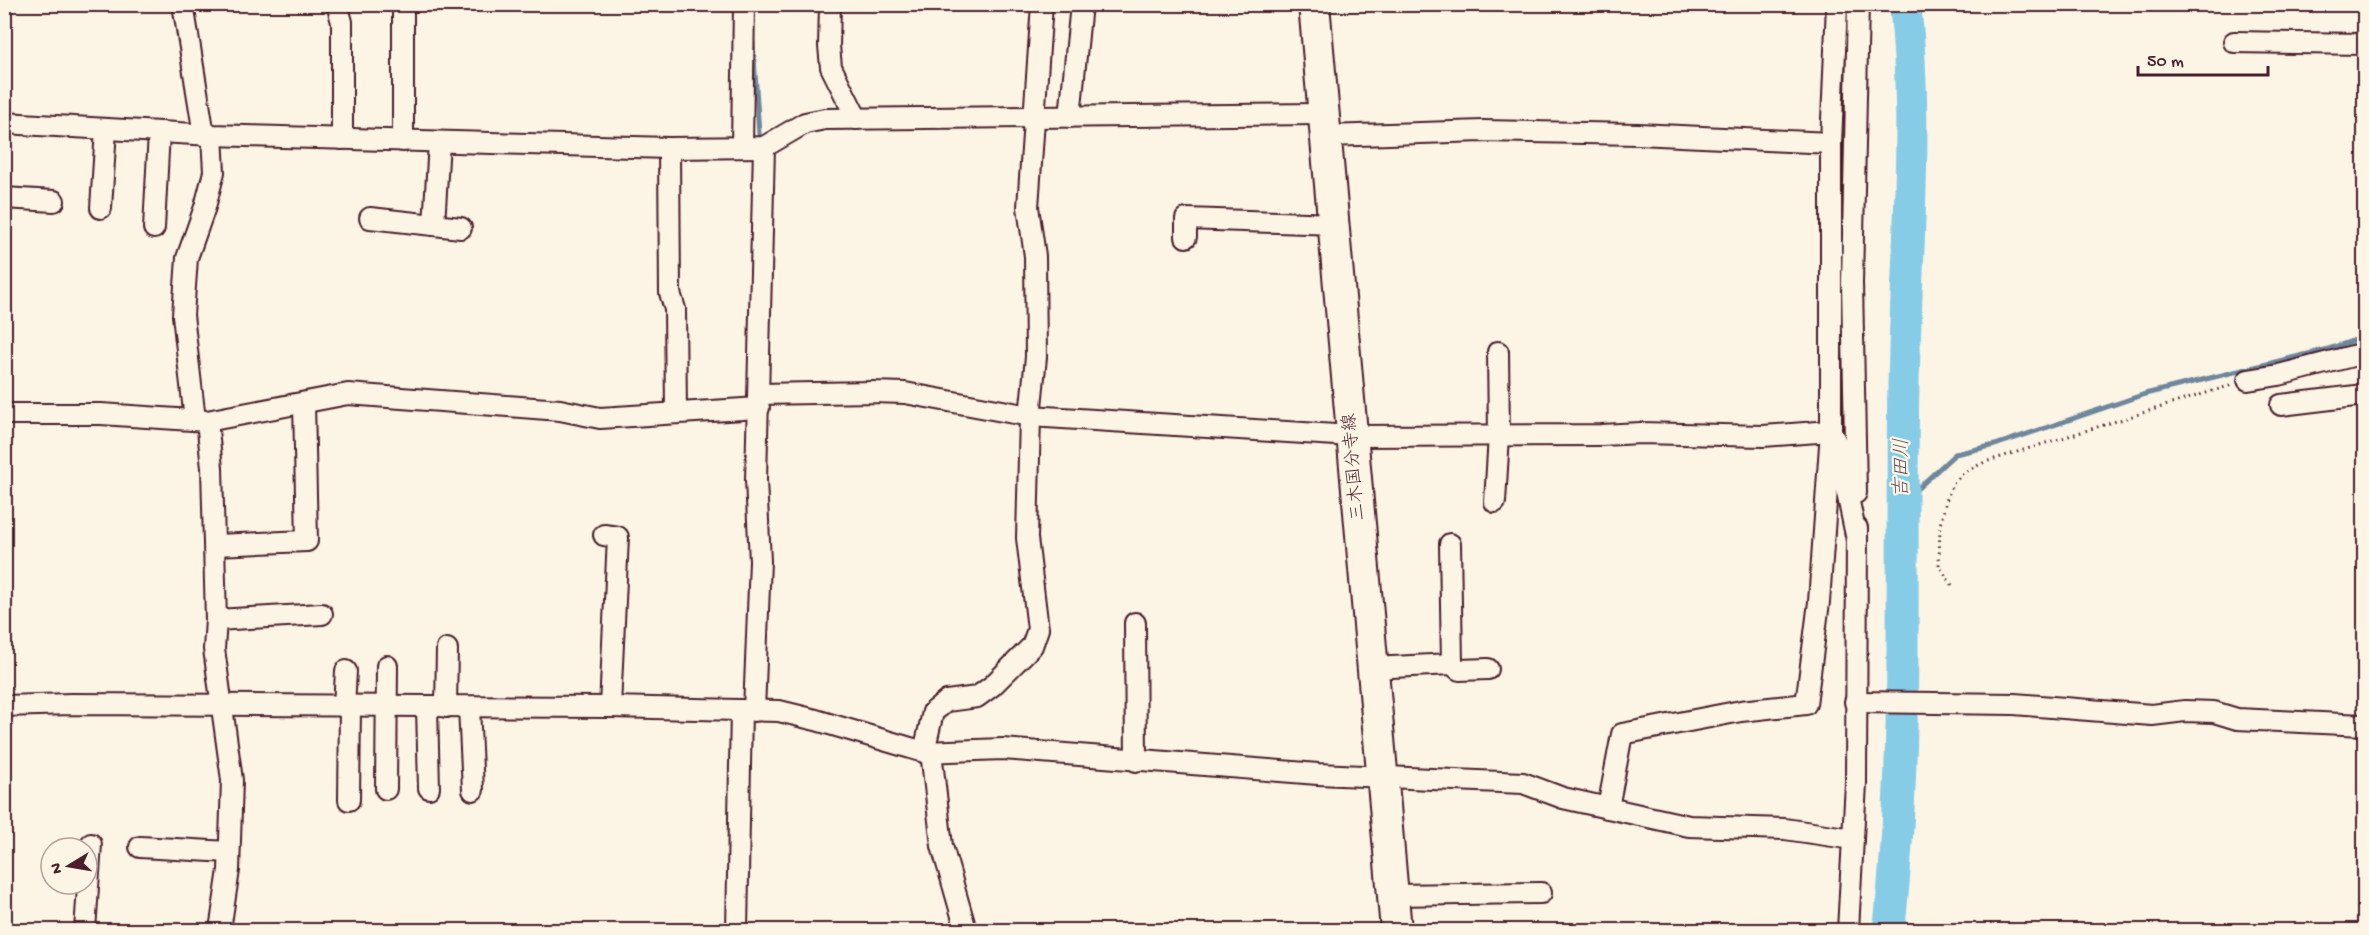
<svg xmlns="http://www.w3.org/2000/svg" width="2369" height="935" font-family="'Gochi Hand','Klee One',sans-serif">
<rect width="100%" height="100%" fill="#fcf5e5"/>
<filter id="ink" filterUnits="userSpaceOnUse"><feTurbulence type="fractalNoise" baseFrequency=".0167" numOctaves="2"/><feDisplacementMap in="SourceGraphic" scale="12" xChannelSelector="R" yChannelSelector="G"/><feConvolveMatrix kernelMatrix="1 2 1 2 8 2 1 2 1" color-interpolation-filters="sRGB"/></filter>
<g filter="url(#ink)">
<g fill="none" stroke-linecap="round" stroke-linejoin="round">
<g stroke="#6e879c" stroke-width="5">
<polyline points="753,42 759,134"/>
<polyline points="1903,502 1955,454 1995,445 2145,394 2328,349 2364,337"/>
</g>
<path stroke="#86cce7" stroke-width="32" d="M1889,930C1908,759 1901,586 1903,414C1904,279 1920,139 1905,4"/>
<g stroke="#4a1f2b" stroke-width="24">
<g id="street">
<polyline points="183,4 204,135"/>
<polyline points="337,4 342,22 342,139"/>
<polyline points="403,4 403,141"/>
<polyline points="830,5 829,46 831,67 857,119"/>
<polyline points="2234,42 2364,44"/>
<polyline points="1070,117 1081,4"/>
<polyline points="4,123 212,135 669,148 764,147 805,123 825,119 1325,114"/>
<polyline points="1327,136 1483,131 1638,134 1831,143"/>
<polyline points="742,147 744,4"/>
<polyline points="669,148 670,293 675,309 676,412"/>
<polyline points="4,198 54,201"/>
<polyline points="101,208 106,129"/>
<polyline points="370,218 461,228"/>
<polyline points="434,225 439,142"/>
<polyline points="154,228 159,132"/>
<polyline points="1186,237 1186,219 1335,224"/>
<polyline points="2248,380 2279,375 2364,353"/>
<polyline points="759,394 872,392 905,393 1030,416 1352,436 1601,435 1641,433 1763,436 1831,431 1837,445 1857,540"/>
<polyline points="2281,405 2364,395"/>
<polyline points="4,414 101,414 207,421 348,394 560,410 600,418 759,408"/>
<polyline points="195,420 183,315 187,258 205,207 214,172 212,135"/>
<polyline points="207,421 212,468 216,620 214,649 232,780 229,870 220,930"/>
<polyline points="1856,493 1852,283 1858,4"/>
<polyline points="1495,502 1499,435 1498,352"/>
<polyline points="604,535 618,537 610,707"/>
<polyline points="1450,544 1452,664"/>
<polyline points="215,545 307,541 304,403"/>
<polyline points="216,620 322,614"/>
<polyline points="1135,623 1136,761"/>
<polyline points="1372,668 1452,664 1459,670 1488,669"/>
<polyline points="1855,702 2014,704 2152,715 2185,711 2214,712 2237,719 2364,725"/>
<polyline points="4,706 71,704 610,707 779,711 816,720 924,752 1003,749 1318,774 1523,783 1563,798 1689,826 1785,829 1853,839"/>
<polyline points="344,707 346,671"/>
<polyline points="427,707 429,788"/>
<polyline points="446,707 447,649"/>
<polyline points="469,707 473,790"/>
<polyline points="754,711 760,561 756,480 764,147"/>
<polyline points="924,752 933,712 947,701 977,697 992,686 1032,646 1038,629 1027,538 1030,416 1036,357 1035,256 1028,207 1042,4"/>
<polyline points="931,752 942,846 966,930"/>
<polyline points="386,789 387,666"/>
<polyline points="349,800 350,707"/>
<polyline points="1608,808 1622,734 1741,711 1806,704 1819,602 1831,431 1831,143 1837,4"/>
<polyline points="140,847 229,852"/>
<polyline points="1393,895 1541,893"/>
<polyline points="85,930 91,844"/>
<polyline points="737,930 741,710"/>
<polyline points="1848,930 1856,783 1857,528"/>
</g>
</g>
<g stroke="#4a1f2b" stroke-width="34">
<polyline id="primary" points="1314,4 1396,930"/>
</g>
<polyline stroke="#4a1f2b" stroke-width="3" stroke-dasharray="1.5 4.5" stroke-linecap="butt" points="1952,585 1939,566 1940,525 1947,498 1953,484 1964,472 1985,462 2232,385"/>
<use href="#street" stroke="#fcf5e5" stroke-width="20"/>
<use href="#primary" stroke="#fcf5e5" stroke-width="30"/>
</g>
</g>
<g text-anchor="middle" dominant-baseline="central" stroke-width="4.5" stroke-linejoin="round" paint-order="stroke">
<g font-size="18" fill="#4a1f2b" stroke="#fcf5e5">
<text transform="translate(1355 467) rotate(-95)">三木国分寺線</text>
</g>
<g font-size="20" font-style="italic" fill="#5c5363" stroke="#fcf5e5">
<text transform="translate(1903 468) rotate(-90)">吉田川</text>
</g>
</g>
<rect width="2369" height="935" fill="none" stroke="#fcf5e5" stroke-width="24"/>
<rect x="12" y="12" width="2345" height="911" fill="none" stroke="#4a1f2b" stroke-width="2" filter="url(#ink)"/>
<g transform="translate(69 866) rotate(259)"><circle r="28" fill="#fcf5e5" stroke="#b59f9b" stroke-width="1.5"/>
<path d="M0-4.5L10 22L0 15L-10 22Z" fill="#4a1f2b"/>
<text y="-9" font-size="16" font-weight="bold" text-anchor="middle" fill="#4a1f2b">N</text>
</g>
<path d="M2138 66v9h130v-9" fill="none" stroke="#4a1f2b" stroke-width="3"/>
<text x="2147" y="66" font-size="18" fill="#4a1f2b" stroke="#fcf5e5" stroke-width="4.5" paint-order="stroke">50 m</text>
</svg>
